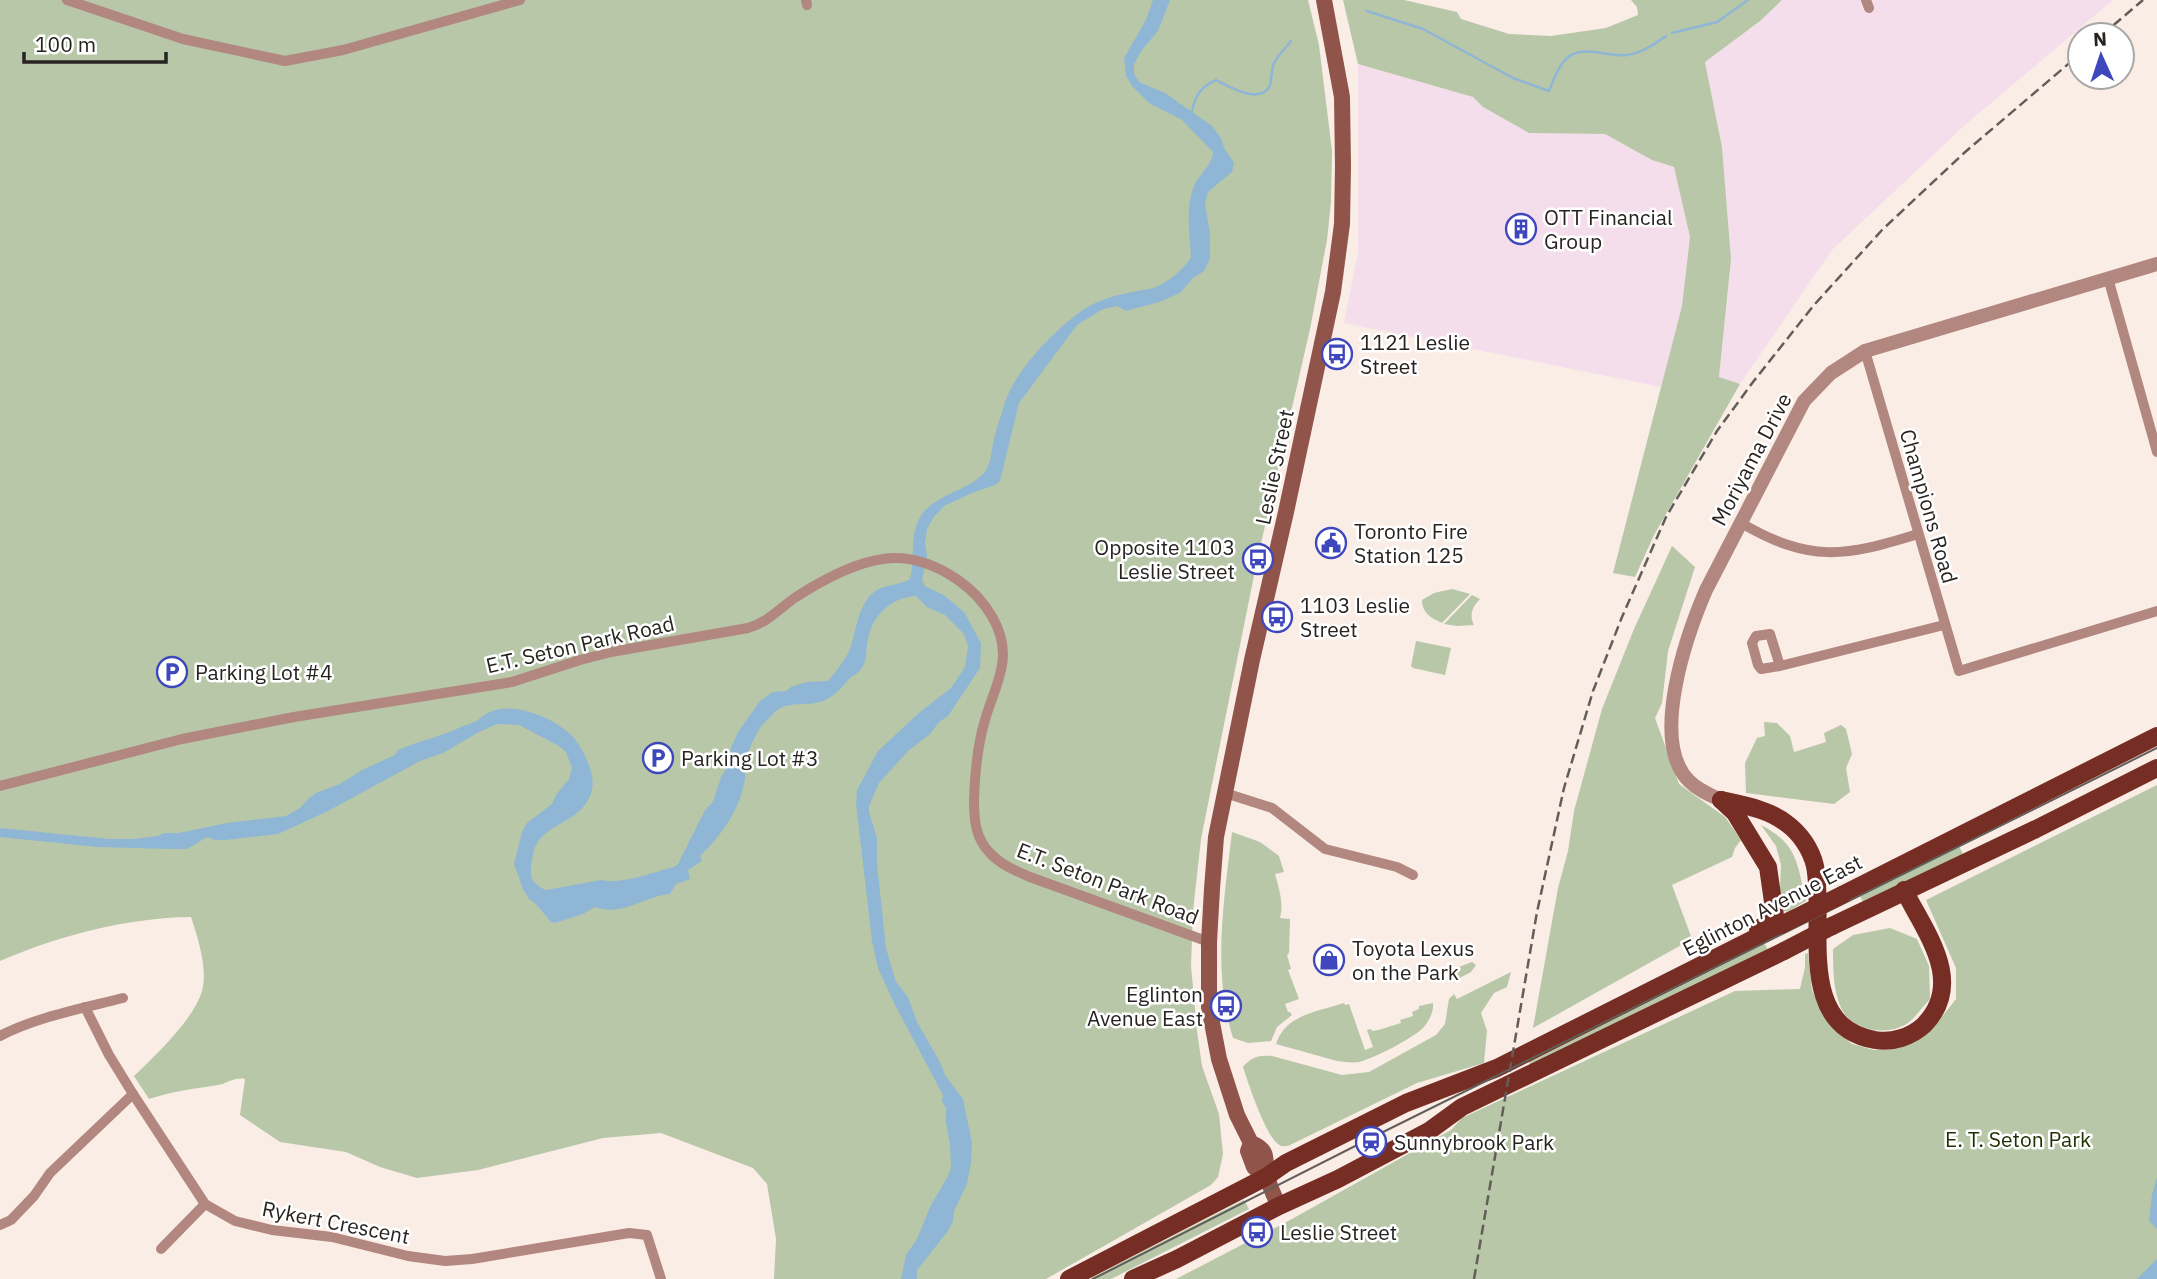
<svg xmlns="http://www.w3.org/2000/svg" width="2157" height="1279" font-family="'IBM Plex Sans',sans-serif">
<rect width="100%" height="100%" fill="#f9ede6"/>
<g fill="#f4deec">
<polygon points="1674,0 2113,0 1965,125 1832,250 1740,384 1719,378 1731,259 1722,147 1706,65"/>
<polygon points="1358,64 1473,97 1483,107 1529,133 1605,134 1652,160 1674,167 1690,237 1682,306 1661,387 1344,323 1358,252"/>
</g>
<g fill="#b8c7a8">
<path d="M0,0H1308L1319,45L1332,151L1331,202L1327,240L1310,329L1257,561L1211,789L1201,839L1193,911L1191,966L1197,1031L1202,1066L1219,1114L1223,1154L1218,1177L1211,1185L1046,1279H774L776,1239L767,1184L753,1168L661,1133L603,1138L478,1170L417,1178L380,1167L346,1152L280,1142L240,1115L245,1079C234,1077 229,1083 218,1085C193,1089 174,1091 149,1099L134,1076C155,1056 194,1019 202,991C208,969 198,938 191,917C125,918 61,935 0,961Z"/>
<polygon points="1343,0 1404,0 1457,12 1461,19 1509,34 1551,36 1606,28 1638,15 1637,7 1631,0 1782,0 1760,21 1705,62 1722,147 1731,259 1719,377 1740,384 1654,535 1635,577 1613,573 1682,306 1690,237 1674,167 1652,160 1605,134 1529,133 1483,107 1473,97 1358,64"/>
<polygon points="1672,546 1695,567 1668,651 1662,703 1655,718 1679,784 1725,817 1741,840 1735,848 1732,857 1672,885 1692,939 1533,1028 1558,888 1568,851 1574,811 1602,709 1634,629"/>
<path d="M1452,589L1470,594L1442,623C1431,618 1422,613 1422,600L1434,593Z"/>
<path d="M1472,595L1480,599C1472,607 1469,615 1474,625L1457,626L1444,624Z"/>
<polygon points="1416,641 1451,648 1445,675 1413,668 1411,666"/>
<polygon points="1764,722 1777,723 1790,736 1794,752 1826,742 1824,733 1841,725 1846,729 1852,754 1846,768 1850,792 1834,804 1746,793 1745,763 1757,738 1765,736"/>
<polygon points="2157,785 2157,1279 1176,1279 1292,1219 1451,1130 1462,1118 1735,991 1800,989 1805,967 1805,954 1808,953 1812,990 1823,1015 1832,1028 1852,1044 1874,1050 1885,1050 1908,1045 1934,1027 1956,999 1956,968 1926,900"/>
<path d="M1761,825C1798,844 1797,864 1806,901L1789,911L1779,912L1781,865L1776,846Z"/>
<path d="M1232,832L1260,842L1279,856L1284,872L1275,874C1279,889 1284,903 1280,918L1290,919L1289,953L1287,955L1291,969L1288,970L1299,999L1285,1004L1288,1012H1290L1292,1015L1277,1027L1271,1041L1248,1043L1233,1038C1212,972 1224,900 1232,832Z"/>
<polygon points="1958,844 1964,856 1864,904 1859,894"/>
<path d="M1890,928L1917,939L1929,966L1930,999C1923,1006 1916,1017 1908,1023C1887,1037 1852,1031 1841,1008C1833,990 1833,968 1833,949L1853,935Z"/>
<polygon points="1764,943 1768,950 1531,1067 1528,1060"/>
<polygon points="1472,962 1476,965 1471,972 1452,982 1451,975 1459,967"/>
<path d="M1511,972L1507,987L1494,993L1481,1013L1487,1031L1484,1063L1417,1083L1288,1146C1284,1146 1281,1147 1278,1144C1266,1136 1248,1083 1243,1067C1251,1057 1259,1055 1272,1056L1342,1075L1369,1072L1436,1035L1445,1024L1449,999L1454,994L1457,999Z"/>
<path d="M1344,1003L1345,1005L1349,1004L1365,1050L1373,1047L1367,1030L1371,1029L1372,1031C1382,1030 1390,1026 1401,1023L1400,1020L1413,1016L1412,1012L1419,1009V1006L1433,1003C1434,1012 1429,1021 1423,1028C1413,1038 1373,1059 1359,1062C1352,1063 1345,1062 1337,1061L1276,1044C1286,1014 1317,1012 1344,1003Z"/>
<polygon points="1244,1200 1249,1209 1111,1279 1089,1279"/>
</g>
<g fill="#8fb6d5">
<path d="M1153,0H1170L1158,31L1142,50L1134,64V73L1139,82L1165,93L1212,126L1221,138L1224,148L1234,163L1232,172L1208,192L1205,203L1210,234V258L1204,271L1193,278L1180,293L1159,302L1126,311L1117,306L1103,309L1077,325L1019,403L1000,481L995,485L972,493L944,506L933,518L927,529L925,543L927,556L922,580L925,586L945,596L964,612L981,643L980,668L948,716L939,722L930,734L908,751L879,783L869,806V812L877,838V864L886,948L896,982L908,997L917,1022L940,1062L945,1075L963,1099L972,1143L971,1163L967,1184L954,1211L953,1221L948,1231L917,1270V1279H901L906,1255L917,1239L931,1205L948,1176L951,1168L950,1144L946,1122V1108L942,1101L943,1095L895,1005L878,968L872,941L856,803L857,790L878,751L920,712L951,688L965,667L968,646L964,634L945,615L927,607L916,596C891,598 873,614 868,639C865,651 869,664 857,673C855,676 851,676 849,679C841,688 836,695 825,700C806,709 787,697 771,716C768,720 762,724 760,728C754,739 748,749 746,762C745,769 746,777 744,784C739,811 720,837 700,856L702,861L688,870L690,879L676,884L670,894C644,896 623,917 595,907L583,914L555,923L551,922L536,904L529,899L523,889L514,864L522,832L527,823L552,804L556,795L569,779L572,768L566,752L559,746L519,725L497,724L479,732L443,753L420,761L328,811L278,834L226,840H215L207,837L187,849H170L98,847L0,837V828L109,839H134L158,836L164,833H179L227,823L286,816L300,808L307,800L316,793L340,784L362,770L395,755L398,750C419,741 443,736 463,726C468,724 474,723 478,720C483,716 488,712 496,710C521,703 567,723 579,745C587,759 595,774 592,790C584,822 549,821 536,845C533,850 530,870 531,876C533,883 540,888 546,890L601,880C621,885 654,872 674,867L678,864L705,810L713,802L721,777L727,767L731,748L738,732L760,701L773,692L786,691L791,687L807,682L828,681C836,671 845,661 850,649C856,632 858,604 874,592C884,584 899,586 910,579C915,559 910,539 918,521C931,493 973,491 986,470C992,460 991,450 994,439C996,429 1000,419 1003,409C1012,373 1053,331 1083,310C1098,300 1114,295 1133,292C1139,290 1147,290 1154,288C1169,282 1181,271 1191,258C1190,234 1185,209 1194,186C1199,174 1212,166 1213,152L1182,120L1149,103L1132,86L1126,76L1124,58L1146,20Z"/>
<polygon points="2157,1177 2157,1229 2149,1221 2152,1195"/>
<polygon points="2157,1259 2157,1279 2137,1279"/>
</g>
<g fill="none" stroke-linecap="round" stroke-linejoin="round">
<g stroke="#8fb6d5" stroke-width="2.5">
<path d="M1367,11L1423,29L1513,78L1549,91C1554,79 1560,60 1573,54C1589,47 1611,57 1627,55C1643,53 1654,44 1666,36"/>
<polyline points="1672,33 1717,22 1748,0"/>
<path d="M1192,112C1195,95 1201,87 1216,80C1228,86 1261,106 1270,85C1272,78 1271,70 1274,63C1277,56 1286,48 1291,41"/>
</g>
<g stroke="#b2877f" stroke-width="10">
<polyline points="67,0 183,39 285,61 343,50 520,0"/>
<polyline points="806,0 807,5"/>
<polyline points="1866,0 1869,8"/>
<polyline points="2108,278 2157,452"/>
<polyline points="1865,351 1959,671 2157,611"/>
<path d="M1741,523C1810,563 1844,557 1918,534"/>
<polyline points="1780,666 1761,669 1758,665 1752,643 1756,636 1770,634 1780,666 1944,625"/>
<path d="M0,786L182,739L294,717L512,682L580,660L611,652L748,628C767,623 780,608 796,597C821,581 853,563 883,559C910,555 936,565 958,580C984,598 1008,631 1002,665C999,684 990,702 985,720C977,746 975,772 974,799C974,819 975,838 990,853C1001,865 1016,871 1030,877L1209,942"/>
<polyline points="1225,793 1272,808 1325,849 1397,867 1413,875"/>
<polyline points="85,1007 109,1055 133,1094 205,1204 235,1221 272,1230 332,1237 408,1256 445,1261 472,1259 629,1233 647,1235 661,1279"/>
<path d="M0,1036C36,1017 84,1008 123,998"/>
<polyline points="0,1225 11,1220 34,1196 50,1173 133,1094"/>
<polyline points="161,1249 205,1204"/>
</g>
<path stroke="#b2877f" stroke-width="14" d="M1721,800C1710,795 1698,790 1689,781C1649,741 1687,634 1706,590L1804,401L1831,373L1865,351L2157,264"/>
<g stroke="#90544a" stroke-width="16">
<polyline points="1251,1143 1248,1151 1254,1167 1266,1177"/>
<path d="M1279,1206C1275,1198 1271,1189 1268,1180C1262,1164 1273,1151 1251,1143L1237,1115L1219,1059L1209,1007V942L1212,889L1216,837L1252,660L1286,512L1333,292L1342,224L1343,166L1342,97L1324,0"/>
</g>
<g stroke="#762e24" stroke-width="18">
<path d="M1721,800C1743,805 1768,809 1786,823C1800,833 1811,849 1815,866C1826,922 1794,1026 1875,1040C1892,1043 1911,1037 1924,1025C1966,982 1925,932 1904,890"/>
<polyline points="1721,800 1735,813 1768,867 1775,916 1771,922 1758,929"/>
<polyline points="1842,895 2157,736"/>
<polyline points="1832,926 2036,829 2157,768"/>
<polyline points="1069,1279 1266,1177 1286,1163 1406,1103 1497,1068 1781,925"/>
<polyline points="1133,1279 1177,1259 1279,1206 1338,1179 1429,1131 1462,1107 1497,1090 1784,951"/>
</g>
<polyline stroke="#635d59" stroke-width="2" points="1093,1279 1371,1138 2157,748"/>
<g stroke="#635d59" stroke-width="2.5" stroke-dasharray="10 5" stroke-linecap="butt">
<polyline points="2102,35 2143,0"/>
<polyline points="1474,1279 1537,912 1564,788 1593,691 1622,617 1666,517 1717,431 1753,382 1814,305 1882,230 1964,153 2080,54"/>
</g>
<g stroke="#762e24" stroke-width="18">
<polyline points="1781,925 1842,895"/>
<polyline points="1784,951 1832,926"/>
</g>
</g>
<defs>
<g id="building-ring" transform="scale(1.575)"><circle r="9.5" fill="#fff" stroke="#3e47bc" stroke-width="1.5"/><path d="M-4-6H4V6H1V3H-1V6H-4ZM-2.5-4.3h1.7v1.8h-1.7ZM.8-4.3h1.7v1.8H.8ZM-2.5-1h1.7V.8h-1.7ZM.8-1h1.7V.8H.8Z" fill="#3e47bc"/></g>
<g id="bus-ring" transform="scale(1.575)"><circle r="9.5" fill="#fff" stroke="#3e47bc" stroke-width="1.5"/><path d="M-5-6H5V4H4V6H2V4H-2V6H-4V4H-5ZM-3.5-4V0h7V-4ZM-3.5 1.2v1.5H-2V1.2ZM2 1.2v1.5H3.5V1.2Z" fill="#3e47bc"/></g>
<g id="civic-ring" transform="scale(1.575)"><circle r="9.5" fill="#fff" stroke="#3e47bc" stroke-width="1.5"/><path d="M-.6-6.5H3V-4.5H.6V-3L4-1V1h2V6H-6V1h2V-1L-.6-3ZM-1.2 2.5V6h2.4V2.5Z" fill="#3e47bc"/></g>
<g id="parking-ring" transform="scale(1.575)"><circle r="9.5" fill="#fff" stroke="#3e47bc" stroke-width="1.5"/><path d="M-3.5-5.5H1a3.5 3.5 0 0 1 0 7H-1V5.5H-3.5ZM-1-3.4V-.6H.8a1.4 1.4 0 0 0 0-2.8Z" fill="#3e47bc"/></g>
<g id="shop-ring" transform="scale(1.575)"><circle r="9.5" fill="#fff" stroke="#3e47bc" stroke-width="1.5"/><path d="M-5-2.5h2.3a2.7 3.5 0 0 1 5.4 0H5L5.5 6h-11ZM-1.5-2.5h3a1.5 2.3 0 0 0-3 0Z" fill="#3e47bc"/></g>
<g id="station-ring" transform="scale(1.575)"><circle r="9.5" fill="#fff" stroke="#3e47bc" stroke-width="1.5"/><path d="M-3-6H3Q5-6 5-4V2Q5 4 3 4L4.5 6H3L1.5 4h-3L-3 6H-4.5L-3 4Q-5 4-5 2V-4Q-5-6-3-6ZM-3.5-4v3h7v-3ZM-3.5 1v1.5H-2V1ZM2 1v1.5H3.5V1Z" fill="#3e47bc"/></g>
</defs>
<g fill-rule="evenodd">
<use href="#building-ring" x="1521" y="229"/>
<use href="#bus-ring" x="1337" y="354"/>
<use href="#civic-ring" x="1331" y="543"/>
<use href="#bus-ring" x="1258" y="559"/>
<use href="#bus-ring" x="1277" y="617"/>
<use href="#parking-ring" x="172" y="672"/>
<use href="#parking-ring" x="658" y="758"/>
<use href="#shop-ring" x="1329" y="960"/>
<use href="#bus-ring" x="1226" y="1006"/>
<use href="#station-ring" x="1371" y="1142"/>
<use href="#bus-ring" x="1257" y="1232"/>
</g>
<g text-anchor="middle" dominant-baseline="central" stroke-width="5" stroke-linejoin="round" paint-order="stroke">
<g font-size="21" fill="#272320" stroke="#fff" text-anchor="start">
<text x="1544" y="217">OTT Financial<tspan x="1544" dy="24">Group</tspan></text>
<text x="1360" y="342">1121 Leslie<tspan x="1360" dy="24">Street</tspan></text>
<text x="1354" y="531">Toronto Fire<tspan x="1354" dy="24">Station 125</tspan></text>
<text x="1235" y="547" text-anchor="end">Opposite 1103<tspan x="1235" dy="24">Leslie Street</tspan></text>
<text x="1300" y="605">1103 Leslie<tspan x="1300" dy="24">Street</tspan></text>
<text x="195" y="672">Parking Lot #4</text>
<text x="681" y="758">Parking Lot #3</text>
<text x="1352" y="948">Toyota Lexus<tspan x="1352" dy="24">on the Park</tspan></text>
<text x="1203" y="994" text-anchor="end">Eglinton<tspan x="1203" dy="24">Avenue East</tspan></text>
<text x="1394" y="1142">Sunnybrook Park</text>
<text x="1280" y="1232">Leslie Street</text>
</g>
<g font-size="21" fill="#272320" stroke="#fff">
<text transform="translate(1751 459) rotate(-62)">Moriyama Drive</text>
<text transform="translate(1274 467) rotate(-78)">Leslie Street</text>
<text transform="translate(1929 506) rotate(74)">Champions Road</text>
<text transform="translate(580 644) rotate(-13)">E.T. Seton Park Road</text>
<text transform="translate(1108 883) rotate(21)">E.T. Seton Park Road</text>
<text transform="translate(1772 905) rotate(-27)">Eglinton Avenue East</text>
<text transform="translate(336 1222) rotate(11)">Rykert Crescent</text>
</g>
<g font-size="21" fill="#1f3102" stroke="#fff">
<text x="2018" y="1139">E. T. Seton Park</text>
</g>
</g>
<g transform="translate(2101 56) rotate(357)"><circle r="33" fill="#ffffff" stroke="#a9a7a6" stroke-width="2"/>
<path d="M0-5L12 26L0 18L-12 26Z" fill="#3e47bc"/>
<text y="-10" font-size="19" font-weight="bold" text-anchor="middle" fill="#272320">N</text>
</g>
<path d="M24 52v10h142v-10" fill="none" stroke="#272320" stroke-width="3.5"/>
<text x="35" y="52" font-size="21" fill="#272320" stroke="#ffffff" stroke-width="5" paint-order="stroke">100 m</text>
</svg>
